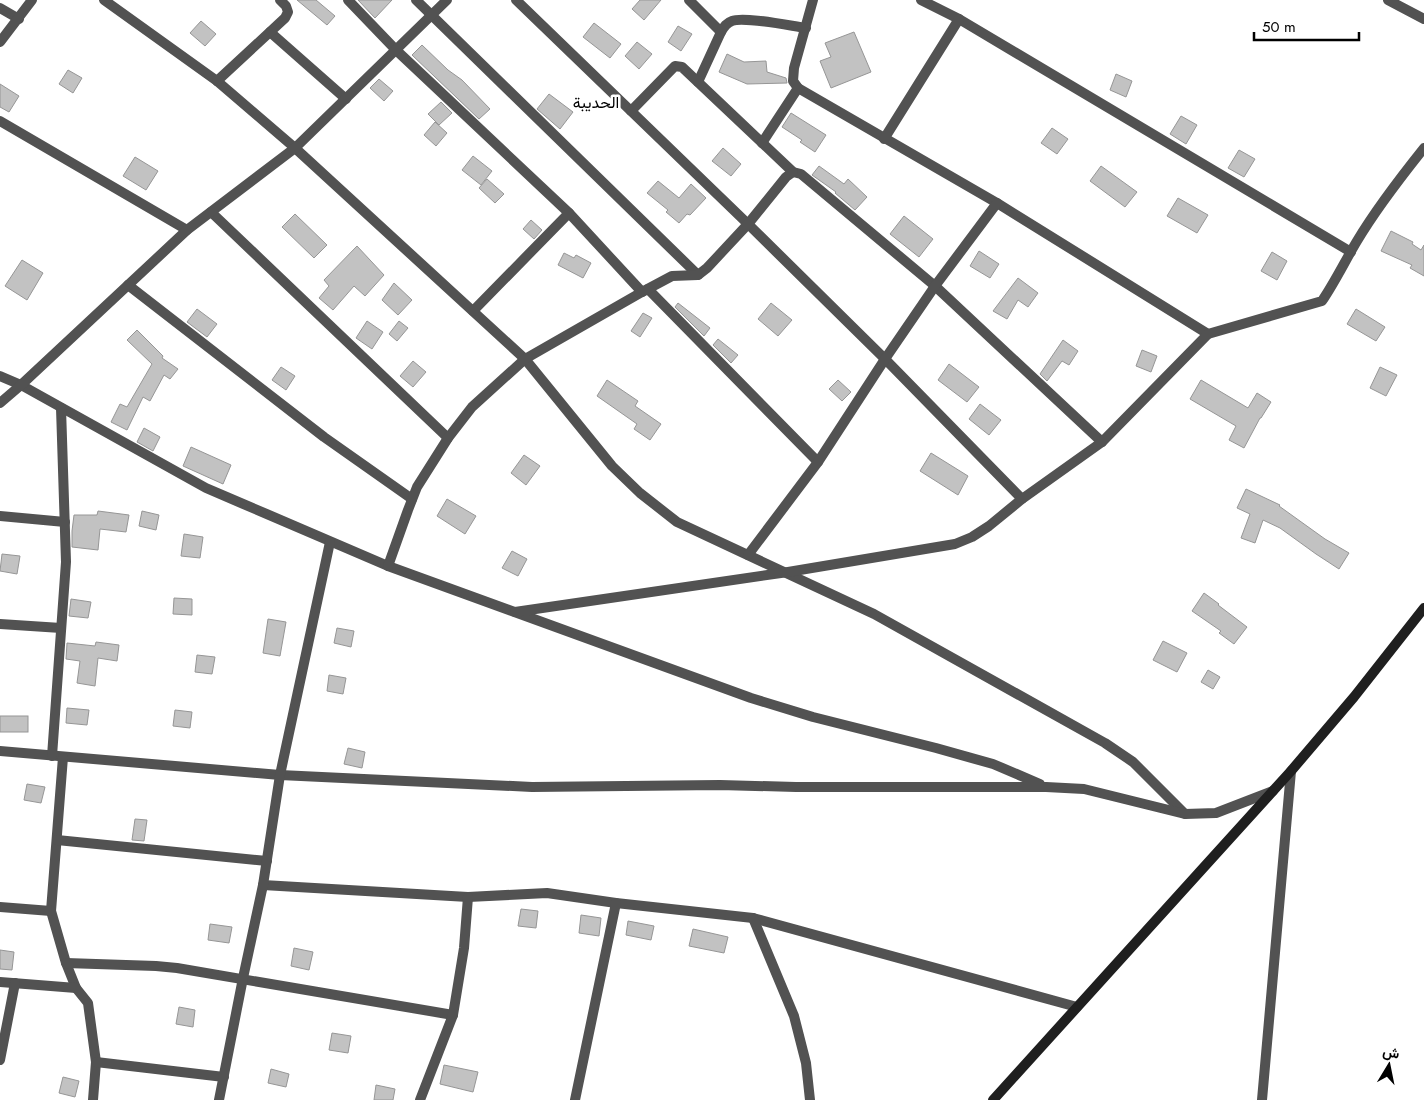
<svg xmlns="http://www.w3.org/2000/svg" width="1424" height="1100" font-family="Jost,Vazirmatn,sans-serif">
<rect width="100%" height="100%" fill="#fff"/>
<g fill="#c2c2c2" stroke="#969696">
<polygon points="297,0 316,0 335,16 327,25"/>
<polygon points="358,0 392,0 375,18"/>
<polygon points="640,0 661,0 644,20 632,9"/>
<polygon points="201,21 216,34 205,46 190,33"/>
<polygon points="594,23 621,44 610,58 583,37"/>
<polygon points="678,26 692,34 681,51 668,42"/>
<polygon points="854,32 871,72 831,88 820,61 831,57 825,43"/>
<polygon points="637,42 652,54 639,69 625,56"/>
<polygon points="422,45 448,70 462,80 490,109 479,119 412,55"/>
<polygon points="727,54 744,62 766,61 767,72 786,78 787,83 747,84 719,72"/>
<polygon points="68,70 82,78 73,93 59,84"/>
<polygon points="1116,74 1132,81 1126,97 1110,90"/>
<polygon points="379,79 393,91 384,101 370,88"/>
<polygon points="0,84 19,96 9,112 0,107"/>
<polygon points="549,94 573,112 560,129 537,109"/>
<polygon points="441,102 452,113 439,125 428,114"/>
<polygon points="791,113 826,135 815,152 800,142 802,140 782,127"/>
<polygon points="1181,116 1197,125 1186,144 1170,134"/>
<polygon points="435,122 447,133 436,146 424,135"/>
<polygon points="1052,128 1068,139 1057,154 1041,143"/>
<polygon points="723,148 741,164 731,176 712,161"/>
<polygon points="1239,150 1255,159 1244,177 1228,168"/>
<polygon points="473,156 492,171 481,185 462,170"/>
<polygon points="135,157 158,171 146,190 123,176"/>
<polygon points="819,166 844,184 848,179 867,197 855,210 835,193 836,192 812,175"/>
<polygon points="1101,166 1137,192 1125,207 1090,181"/>
<polygon points="487,179 504,194 495,203 479,188"/>
<polygon points="658,181 679,198 691,184 706,198 690,215 687,214 679,223 666,212 668,210 647,193"/>
<polygon points="1178,198 1208,215 1197,233 1167,216"/>
<polygon points="295,214 327,245 314,258 282,227"/>
<polygon points="904,216 933,239 919,257 890,234"/>
<polygon points="531,220 542,230 534,239 523,229"/>
<polygon points="1391,231 1413,242 1412,244 1421,250 1424,245 1424,276 1410,268 1412,265 1381,251"/>
<polygon points="357,246 384,275 365,296 354,286 333,310 319,298 329,286 324,280"/>
<polygon points="979,251 999,264 990,278 970,266"/>
<polygon points="1272,252 1287,261 1277,280 1261,271"/>
<polygon points="564,253 574,258 576,255 591,263 583,278 558,265"/>
<polygon points="22,260 43,273 27,300 5,286"/>
<polygon points="1018,278 1038,293 1028,307 1018,300 1007,319 993,311"/>
<polygon points="394,283 412,300 398,315 382,300"/>
<polygon points="678,303 710,328 704,336 675,307"/>
<polygon points="771,303 792,320 778,336 758,319"/>
<polygon points="197,309 217,324 207,337 187,322"/>
<polygon points="1356,309 1385,327 1376,341 1347,324"/>
<polygon points="643,313 652,318 640,337 631,331"/>
<polygon points="367,321 383,332 372,349 356,338"/>
<polygon points="399,321 408,328 397,341 389,334"/>
<polygon points="137,330 163,356 162,358 178,369 170,379 164,375 150,401 143,397 127,430 111,422 120,404 127,407 152,364 127,340"/>
<polygon points="718,339 738,355 731,363 713,345"/>
<polygon points="1063,340 1078,351 1069,365 1062,361 1047,381 1040,374"/>
<polygon points="1142,350 1157,356 1151,372 1136,366"/>
<polygon points="413,361 426,372 413,387 400,376"/>
<polygon points="949,364 979,387 967,402 938,380"/>
<polygon points="281,367 295,376 286,390 272,380"/>
<polygon points="1380,367 1397,375 1386,396 1370,388"/>
<polygon points="607,380 638,401 635,406 661,424 650,440 634,429 637,424 597,396"/>
<polygon points="838,380 851,392 842,401 829,389"/>
<polygon points="1201,380 1248,408 1257,393 1271,402 1261,418 1260,418 1244,448 1229,440 1236,426 1190,399"/>
<polygon points="980,404 1001,420 989,435 969,419"/>
<polygon points="144,428 160,437 153,451 137,442"/>
<polygon points="191,447 231,465 223,484 183,466"/>
<polygon points="931,453 968,476 958,495 920,471"/>
<polygon points="524,455 540,466 526,485 511,473"/>
<polygon points="1246,489 1280,505 1279,506 1325,539 1349,553 1339,569 1316,554 1280,528 1263,520 1255,543 1241,538 1250,514 1237,508"/>
<polygon points="447,499 476,516 465,534 437,516"/>
<polygon points="98,511 129,515 126,532 100,529 98,550 72,547 72,531 74,515 97,515"/>
<polygon points="142,511 159,515 156,530 139,526"/>
<polygon points="184,534 203,537 200,558 181,556"/>
<polygon points="512,551 527,559 518,576 502,568"/>
<polygon points="2,554 20,556 17,574 0,571"/>
<polygon points="1204,593 1219,604 1218,605 1247,627 1234,644 1219,633 1221,631 1192,611"/>
<polygon points="174,598 192,599 192,615 173,614"/>
<polygon points="71,599 91,602 88,618 69,616"/>
<polygon points="268,619 286,622 280,656 263,653"/>
<polygon points="337,628 354,631 351,647 334,643"/>
<polygon points="1163,641 1187,653 1177,672 1153,660"/>
<polygon points="96,642 119,645 117,661 98,658 95,686 77,683 80,661 66,659 67,643 95,646"/>
<polygon points="197,655 215,657 212,674 195,672"/>
<polygon points="1208,670 1220,677 1213,689 1201,682"/>
<polygon points="329,675 346,678 343,694 327,691"/>
<polygon points="67,708 89,710 87,725 66,723"/>
<polygon points="175,710 192,712 190,728 173,726"/>
<rect x="0" y="716" width="28" height="16"/>
<polygon points="348,748 365,752 362,768 344,764"/>
<polygon points="27,784 45,787 41,803 24,800"/>
<polygon points="135,819 147,820 144,841 132,840"/>
<polygon points="521,909 538,911 536,928 518,926"/>
<polygon points="581,915 601,918 599,936 579,933"/>
<polygon points="628,921 654,926 651,940 626,935"/>
<polygon points="210,924 232,927 229,943 208,940"/>
<polygon points="693,929 728,937 724,953 689,946"/>
<polygon points="294,948 313,952 309,970 291,966"/>
<polygon points="0,950 14,952 12,970 0,969"/>
<polygon points="179,1007 195,1010 193,1027 176,1024"/>
<polygon points="332,1033 351,1036 348,1053 329,1050"/>
<polygon points="444,1065 478,1072 473,1092 440,1084"/>
<polygon points="271,1069 289,1074 286,1087 268,1083"/>
<polygon points="63,1077 79,1081 75,1097 59,1093"/>
<polygon points="376,1085 395,1089 393,1100 374,1100"/>
</g>
<g fill="none" stroke-linecap="round" stroke-linejoin="round">
<g stroke="#525252" stroke-width="10">
<polyline points="104,0 217,81 295,148 525,359 612,466 640,493 677,522 874,614 1105,743 1133,762 1185,814"/>
<polyline points="348,0 396,50 569,213 642,292"/>
<polyline points="416,0 698,275"/>
<polyline points="516,0 748,224 885,359 1022,499"/>
<polyline points="689,0 721,32"/>
<polyline points="813,0 794,68 793,81 798,88 997,203 1208,334"/>
<polyline points="921,0 959,19 1351,252"/>
<polyline points="1388,0 1424,19"/>
<polyline points="0,8 19,19"/>
<polyline points="270,32 346,99"/>
<polyline points="0,42 32,0"/>
<polyline points="217,81 285,18 288,12 286,6 280,0"/>
<path d="M698,82L721,32C724,27 726,23 732,21C743,16 791,26 806,28"/>
<polyline points="631,111 675,66 682,67 793,172 801,174 935,286 1102,442"/>
<polyline points="0,121 187,230"/>
<polyline points="884,139 959,19"/>
<polyline points="762,143 798,88"/>
<polyline points="211,212 448,438"/>
<polyline points="128,285 324,437 412,499"/>
<polyline points="648,289 818,462"/>
<polyline points="473,311 569,213"/>
<polyline points="0,376 21,385 206,488 388,566 751,698 813,717 936,748 993,764 1040,784"/>
<polyline points="0,403 21,385 187,230 295,148 447,0"/>
<polyline points="0,516 65,522"/>
<polyline points="748,555 818,462 885,359 935,286 997,203"/>
<polyline points="388,566 408,510 417,487 448,438 472,407 525,359 642,292 672,276 698,275 707,268 748,224 786,177 793,172"/>
<path d="M515,612L788,572L955,544L972,537L989,526L1022,499L1102,442L1208,334L1322,301C1335,282 1345,261 1357,241C1376,209 1400,178 1424,148"/>
<polyline points="0,624 61,628"/>
<polyline points="0,751 280,775 532,787 720,785 796,787 1046,787 1084,789 1185,814 1216,813 1273,791"/>
<polyline points="52,756 66,562 61,408"/>
<polyline points="63,757 51,911 66,963 76,988 88,1003 96,1062 93,1100"/>
<polyline points="57,840 267,861"/>
<polyline points="263,885 468,897 547,893 616,903 753,918 1077,1007"/>
<polyline points="0,907 51,911"/>
<polyline points="753,918 794,1016 806,1063 810,1100"/>
<polyline points="66,963 156,966 177,968 453,1015"/>
<polyline points="0,982 76,988"/>
<polyline points="0,1060 15,983"/>
<polyline points="96,1062 224,1077"/>
<polyline points="219,1100 243,978 263,885 280,775 330,542"/>
<polyline points="420,1100 453,1015 464,948 468,897"/>
<polyline points="575,1100 616,903"/>
<polyline points="1262,1100 1291,771"/>
</g>
<polyline stroke="#1f1f1f" stroke-width="10" points="993,1100 1291,771 1354,697 1424,608"/>
</g>
<g text-anchor="middle" dominant-baseline="central" stroke-width="5" stroke-linejoin="round" paint-order="stroke">
<g font-size="16" fill="#000" stroke="#fff">
<text x="596" y="102">الحديبة</text>
</g>
</g>
<g transform="translate(1389 1065) rotate(10)" stroke="#ffffff" stroke-width="4" paint-order="stroke">
<path d="M0-4L9 19L0 12L-9 19Z" fill="#000000"/>
<text y="-8" font-size="14" font-weight="bold" text-anchor="middle" fill="#000000">ش</text>
</g>
<path d="M1254 32v8h105v-8" fill="none" stroke="#000000" stroke-width="2.5"/>
<text x="1262" y="32" font-size="15" fill="#000000" stroke="#ffffff" stroke-width="4" paint-order="stroke">50 m</text>
</svg>
